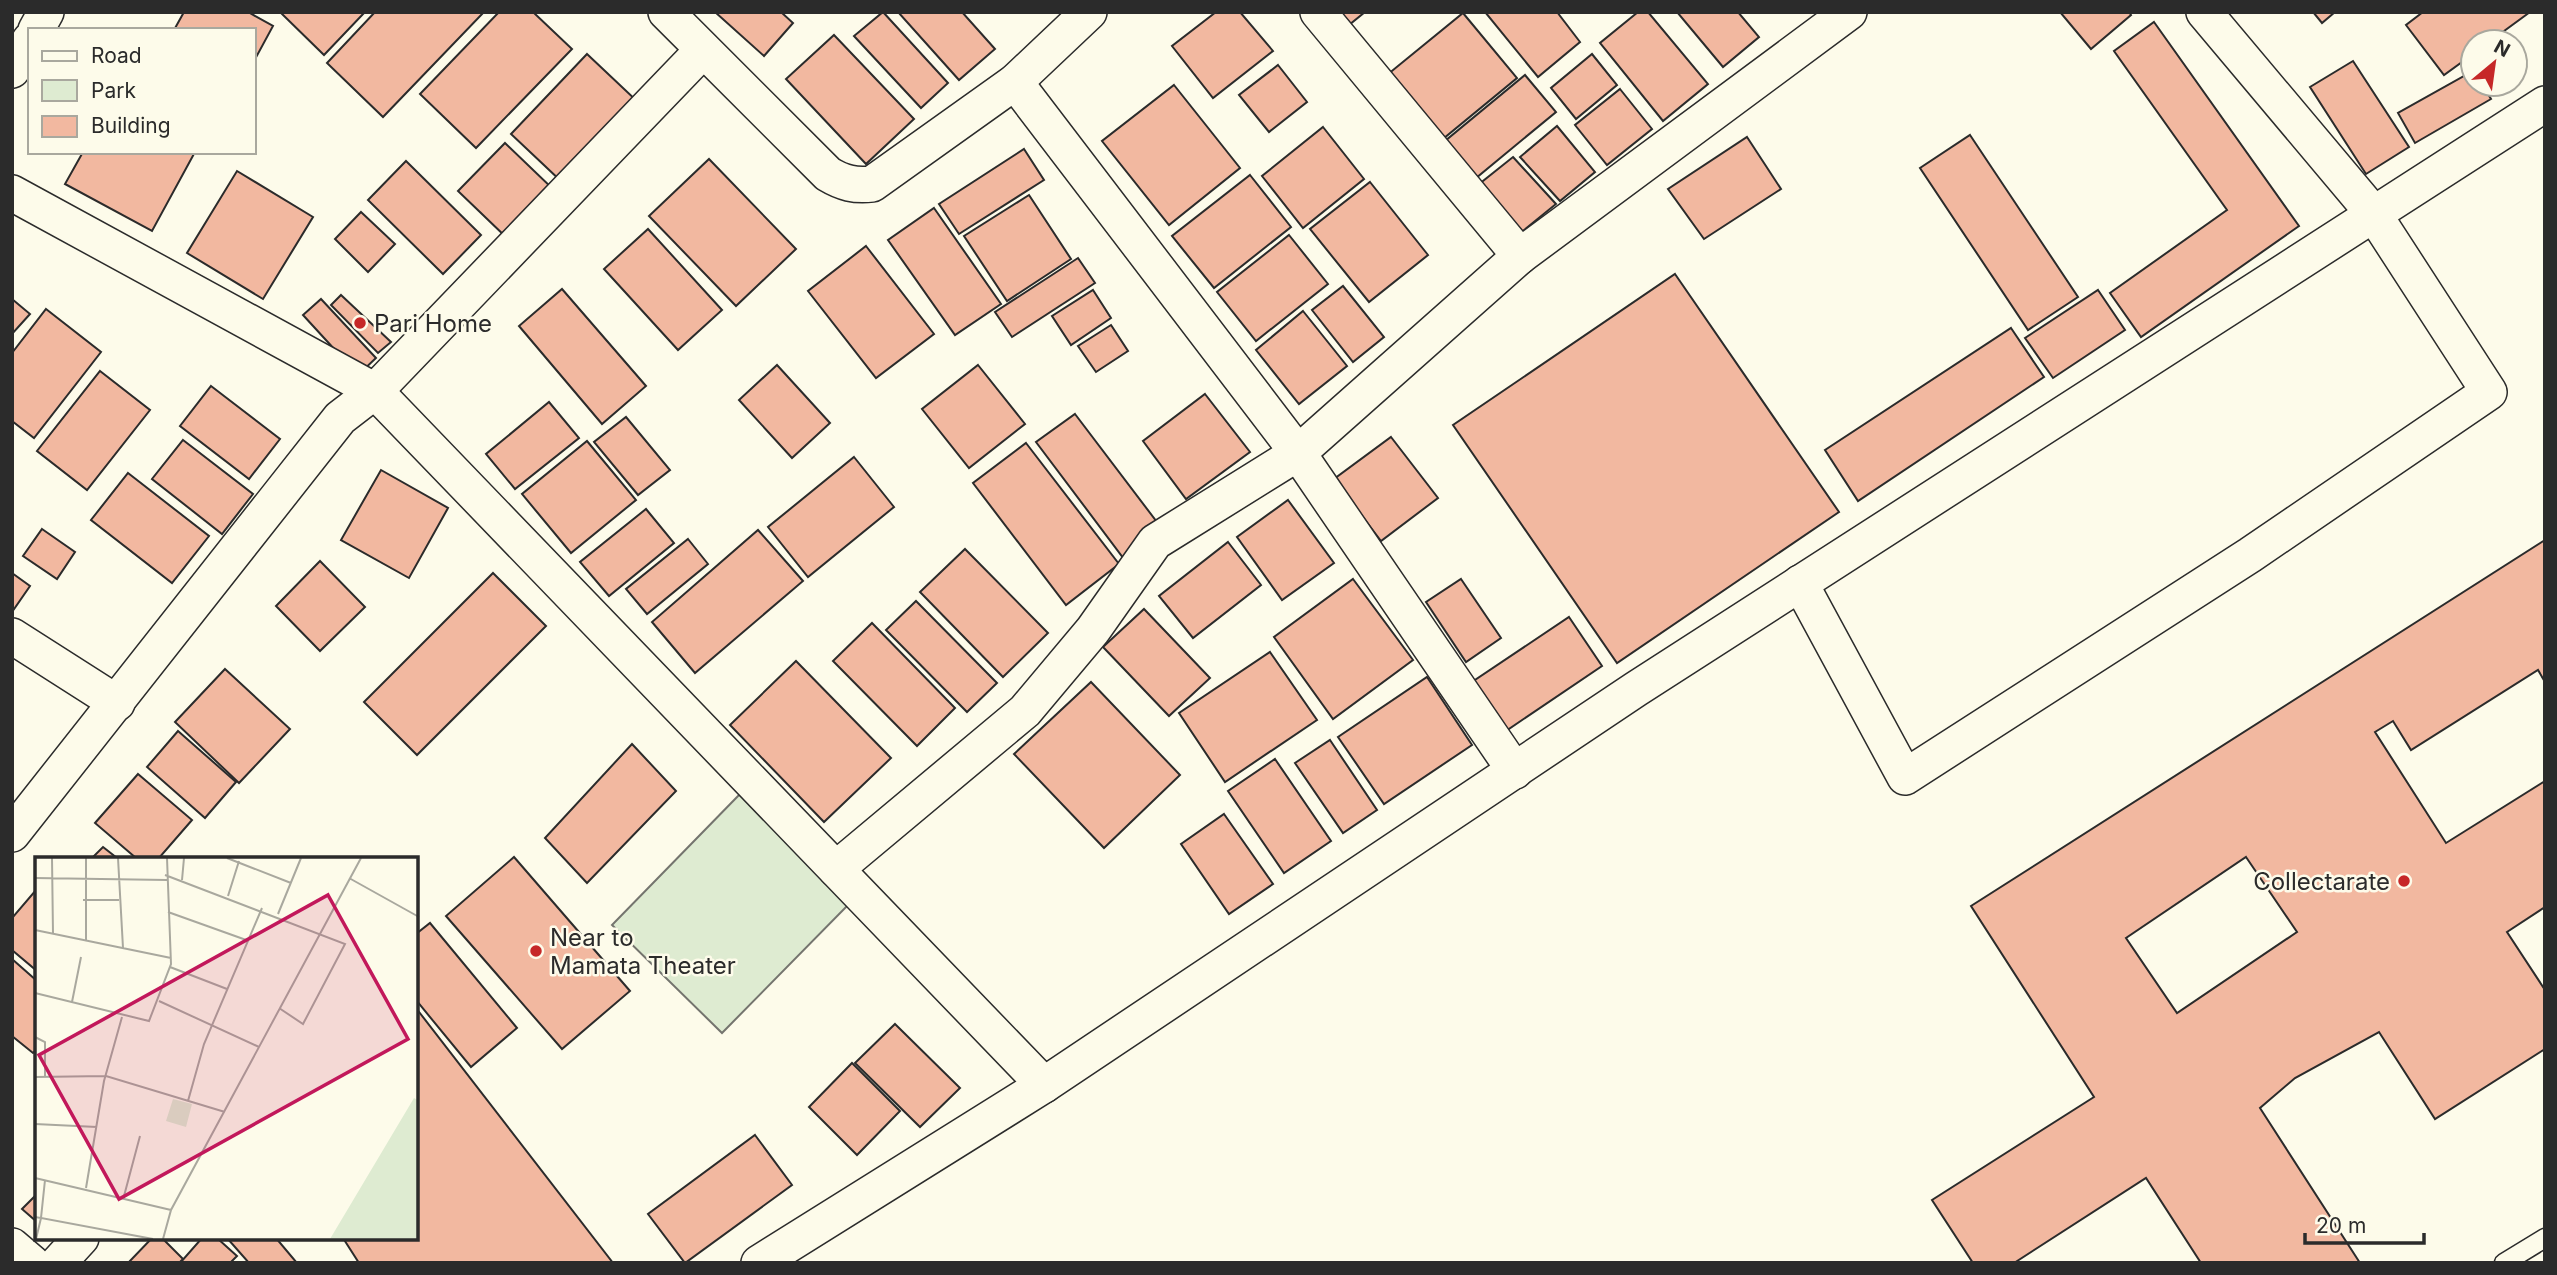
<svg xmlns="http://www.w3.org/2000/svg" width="2557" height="1275" font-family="Inter,sans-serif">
<rect width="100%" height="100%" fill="#fdfbea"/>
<polygon fill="#deebd1" stroke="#74746e" stroke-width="2" points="740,794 850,903 722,1033 612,925"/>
<g fill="#f2b8a0" stroke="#2b2b2b" stroke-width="2" fill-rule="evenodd">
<polygon points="184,12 248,12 273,26 254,61 254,30 174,30"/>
<polygon points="280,12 365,12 324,55"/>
<polygon points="375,12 484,12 383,117 327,63"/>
<polygon points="499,12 533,12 572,49 476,148 420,94"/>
<polygon points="715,12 781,12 793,23 764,56"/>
<polygon points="883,12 948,83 921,108 854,36"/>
<polygon points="898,12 962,12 995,49 959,80"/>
<polygon points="1216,12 1240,12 1273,51 1213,98 1172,46"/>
<polygon points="1330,12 1365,12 1344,29"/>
<polygon points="1485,12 1557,12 1580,42 1538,77"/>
<polygon points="1638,12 1648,12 1708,84 1663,121 1600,43"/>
<polygon points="1677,12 1738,12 1759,37 1723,67"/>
<polygon points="2060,12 2129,12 2131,15 2091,49"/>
<polygon points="2313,12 2335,12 2322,23"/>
<polygon points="2423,12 2530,12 2489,42 2473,42 2473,54 2444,75 2406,25"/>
<polygon points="1463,13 1517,78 1438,143 1382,79"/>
<polygon points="2154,22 2299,226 2141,337 2110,293 2227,210 2114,51"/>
<polygon points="834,35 914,119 866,164 786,79"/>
<polygon points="587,54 640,104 563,183 511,134"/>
<polygon points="1592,54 1617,85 1576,119 1551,88"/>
<polygon points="2353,61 2409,147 2366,174 2310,87"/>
<polygon points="1278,65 1307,102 1269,132 1239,95"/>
<polygon points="2473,71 2473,84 2482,84 2491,99 2415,143 2398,113"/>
<polygon points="1525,75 1556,112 1470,183 1439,146"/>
<polygon points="1174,85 1240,168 1169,225 1102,141"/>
<polygon points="1620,89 1652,129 1607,165 1575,125"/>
<polygon points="1557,126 1595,172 1560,201 1520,157"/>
<polygon points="1323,127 1364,179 1303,228 1262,176"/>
<polygon points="1970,135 2078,297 2028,330 1920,168"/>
<polygon points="1747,137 1781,189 1704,239 1668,189"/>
<polygon points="505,143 554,190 508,239 458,191"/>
<polygon points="1024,149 1044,180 959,234 939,204"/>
<polygon points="83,152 195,152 152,231 65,184"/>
<polygon points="1513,157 1556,204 1513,239 1473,189"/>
<polygon points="709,159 796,249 736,306 649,216"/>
<polygon points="406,161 481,235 443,274 368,200"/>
<polygon points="237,171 313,217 263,299 187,253"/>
<polygon points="1250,175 1291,227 1214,288 1172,236"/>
<polygon points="1370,182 1428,255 1369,302 1310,229"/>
<polygon points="1029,195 1071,259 1007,301 964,236"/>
<polygon points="934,208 1001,304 955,335 888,240"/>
<polygon points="361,212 395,244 368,272 335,239"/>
<polygon points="648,229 722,310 678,350 604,269"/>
<polygon points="1289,235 1328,284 1256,341 1217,292"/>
<polygon points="866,246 934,334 876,378 808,291"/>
<polygon points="1078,258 1095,283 1012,337 995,312"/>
<polygon points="1675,274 1839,512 1617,663 1453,425"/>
<polygon points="1343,286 1384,337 1353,362 1312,310"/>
<polygon points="562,289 646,386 602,424 519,326"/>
<polygon points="1093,290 1111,318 1071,345 1052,316"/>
<polygon points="2098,290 2125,330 2053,378 2025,338"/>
<polygon points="341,295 391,342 378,353 331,305"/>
<polygon points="12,299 30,314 12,334"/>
<polygon points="321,299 376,358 358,375 303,315"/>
<polygon points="46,309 101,352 34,438 12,421 12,353"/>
<polygon points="1303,311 1347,366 1299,404 1256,350"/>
<polygon points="1111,325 1128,351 1096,372 1078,346"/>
<polygon points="2011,328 2044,377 1858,501 1825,450"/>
<polygon points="777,365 830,423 792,458 739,400"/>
<polygon points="978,365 1025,424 969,468 922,409"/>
<polygon points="100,371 150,410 87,490 37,451"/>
<polygon points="211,386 280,439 249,479 180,426"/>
<polygon points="1205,394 1250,452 1186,499 1143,441"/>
<polygon points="549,402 579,438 515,489 486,454"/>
<polygon points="1075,414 1163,530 1124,559 1036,442"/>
<polygon points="626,417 670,470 638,495 594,442"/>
<polygon points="1391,437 1438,498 1381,541 1334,479"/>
<polygon points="183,440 253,494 222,534 152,479"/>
<polygon points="587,441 636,500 571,553 522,494"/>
<polygon points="1026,443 1119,564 1066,605 973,483"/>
<polygon points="854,457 894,507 808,577 768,527"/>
<polygon points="381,470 448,508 409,578 341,540"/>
<polygon points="128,473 209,536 172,583 91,520"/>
<polygon points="1288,500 1334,563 1282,600 1237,537"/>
<polygon points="646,509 674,543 609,596 580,562"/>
<polygon points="42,529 75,552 57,579 23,556"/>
<polygon points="758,530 803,581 695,673 652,622"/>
<polygon points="688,539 708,564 647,614 626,589"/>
<path d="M2545,540V682L2538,670L2411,750L2393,721L2375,732L2446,843L2545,781V907L2507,932L2545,990V1049L2435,1119L2379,1032L2295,1078L2260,1108L2360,1263H2201L2146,1178L2014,1263H1973L1932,1200L2094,1097L1971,906ZM2246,857L2297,932L2177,1013L2126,938Z"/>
<polygon points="1228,542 1261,585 1193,638 1159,596"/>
<polygon points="965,549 1048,633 1003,677 920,592"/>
<polygon points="320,561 365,607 320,651 276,606"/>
<polygon points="12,573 30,586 12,612"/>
<polygon points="493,573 546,626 417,755 364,702"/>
<polygon points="1353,579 1413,660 1333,719 1274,637"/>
<polygon points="1461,579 1501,638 1466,662 1426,602"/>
<polygon points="916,601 997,683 967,712 886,630"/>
<polygon points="1144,609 1210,678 1169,716 1103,647"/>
<polygon points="1569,617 1602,666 1497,737 1463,688"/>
<polygon points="872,623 955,708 917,746 833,661"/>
<polygon points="1270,652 1317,720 1225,782 1179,713"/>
<polygon points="796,661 891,758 824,822 730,725"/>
<polygon points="225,669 290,729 239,783 175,722"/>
<polygon points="1427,677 1472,745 1384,804 1338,737"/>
<polygon points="1091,682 1180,775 1104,848 1014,754"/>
<polygon points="178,731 236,782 205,818 147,767"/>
<polygon points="1330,740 1377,810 1343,833 1295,763"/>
<polygon points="632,744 676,791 587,883 545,838"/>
<polygon points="1275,759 1331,841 1284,873 1228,791"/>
<polygon points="138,774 192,820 159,858 136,858 95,823"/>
<polygon points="1224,814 1273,884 1229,914 1181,844"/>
<polygon points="103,847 117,858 92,858"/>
<polygon points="514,857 630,991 562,1049 446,916"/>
<polygon points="36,890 37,890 37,971 12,950 12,918"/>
<polygon points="430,923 517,1028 471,1067 416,1000 416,934"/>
<polygon points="12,959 37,981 37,1049 33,1053 12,1036"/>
<polygon points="416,1008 613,1263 359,1263 343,1238 416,1238"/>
<polygon points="895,1024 960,1088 920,1127 855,1063"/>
<polygon points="852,1063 900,1111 857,1155 809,1107"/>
<polygon points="755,1135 792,1185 685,1263 648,1214"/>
<polygon points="37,1194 37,1222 22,1209"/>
<polygon points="152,1238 162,1238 183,1259 179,1263 128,1263"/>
<polygon points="202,1238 217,1238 237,1256 230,1263 180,1263"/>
<polygon points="227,1238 276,1238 297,1263 249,1263"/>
</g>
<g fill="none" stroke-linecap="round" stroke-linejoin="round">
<g stroke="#2b2b2b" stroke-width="21">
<polyline id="lane" points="2504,1263 2545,1238"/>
</g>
<g stroke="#2b2b2b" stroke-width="38">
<g id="street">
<path d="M666,12L828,174C843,183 855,186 872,184L1015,82L1089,12"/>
<polyline points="1318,12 1520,256"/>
<polyline points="36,30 46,12"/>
<polyline points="12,70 30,40"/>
<polyline points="1015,82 1298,453 1515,771"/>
<polyline points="12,193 375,391 1044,1085"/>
<polyline points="1800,583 1905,777 2250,555 2489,392 2373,213 2204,12"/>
<polyline points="12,636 117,703"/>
<polyline points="12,834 340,418 375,391 703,50"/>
<polyline points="836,869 1025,711 1093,630 1155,542 1298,453 1520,256 1849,12"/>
<polyline points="12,1246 32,1263"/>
<polyline points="58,1263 81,1238"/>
<polyline points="759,1263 1044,1085 1636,689 2545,104"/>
</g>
</g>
<use href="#lane" stroke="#fdfbea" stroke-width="18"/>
<use href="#street" stroke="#fdfbea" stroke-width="35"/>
</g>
<g fill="#c62828" stroke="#fdfbea" stroke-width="2.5">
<circle cx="360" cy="323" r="7"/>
<circle cx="2404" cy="881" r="7"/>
<circle cx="536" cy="951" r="7"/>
</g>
<g text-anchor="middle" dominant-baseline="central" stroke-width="5" stroke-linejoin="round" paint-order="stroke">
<g font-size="24" fill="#2b2b2b" stroke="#fdfbea" text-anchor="start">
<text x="374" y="323">Pari Home</text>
<text x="2390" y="881" text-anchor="end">Collectarate</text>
<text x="550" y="937">Near to<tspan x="550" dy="28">Mamata Theater</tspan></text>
</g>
</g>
<g transform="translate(35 857)">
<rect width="383" height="383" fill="#fdfbea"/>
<path d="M379,241L384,244L383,382H295ZM138,242L157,247L151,270L131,264Z" fill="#deebd1"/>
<path fill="none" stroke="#a9a89e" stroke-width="2" d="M17,1L18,77M83,1L88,91M192,1L256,26M130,18L310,87L268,167L244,151M0,21L132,23M314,21L384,60M147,23L149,1M193,39L204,4M48,43H84M133,55L214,84M243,57L266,1M0,73L136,101M51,84V1M135,110L192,132M0,136L114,164L136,107L132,1M124,144L224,190M37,145L46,100M0,180L10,185V219M0,220L71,219L190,255M153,244L169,187L227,51M0,267L62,270M0,321L136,353M10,323L6,361L118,382M51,331L69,224L87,160M89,339L105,279M0,360L6,361L1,382M128,382L136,353L326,1"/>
<path fill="#c2185b" fill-opacity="0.15" stroke="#c2185b" stroke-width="3.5" d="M293,38L373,182L84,342L4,198Z"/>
<rect width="383" height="383" fill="none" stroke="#2b2b2b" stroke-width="3.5"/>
</g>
<rect width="2557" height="1275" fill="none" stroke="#2b2b2b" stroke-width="28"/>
<rect x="28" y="28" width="228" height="126" fill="#fdfbea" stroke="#a9a89e" stroke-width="2"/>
<rect x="42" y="51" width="35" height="10" fill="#fdfbea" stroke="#a9a89e" stroke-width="2"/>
<text x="91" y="63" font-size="21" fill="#2b2b2b">Road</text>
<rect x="42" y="80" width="35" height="21" fill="#deebd1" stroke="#a9a89e" stroke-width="2"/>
<text x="91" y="98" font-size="21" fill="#2b2b2b">Park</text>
<rect x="42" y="116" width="35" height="21" fill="#f2b8a0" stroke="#a9a89e" stroke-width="2"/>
<text x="91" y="133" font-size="21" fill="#2b2b2b">Building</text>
<g transform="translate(2494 63) rotate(29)"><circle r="33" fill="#fdfbea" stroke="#a9a89e" stroke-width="2"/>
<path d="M0-5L12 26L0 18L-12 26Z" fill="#c62828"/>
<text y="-10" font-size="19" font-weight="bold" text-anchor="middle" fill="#2b2b2b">N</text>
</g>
<path d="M2305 1233v10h119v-10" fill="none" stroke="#2b2b2b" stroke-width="3.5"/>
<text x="2316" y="1233" font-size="21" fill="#2b2b2b" stroke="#fdfbea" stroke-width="5" paint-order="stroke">20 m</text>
</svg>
